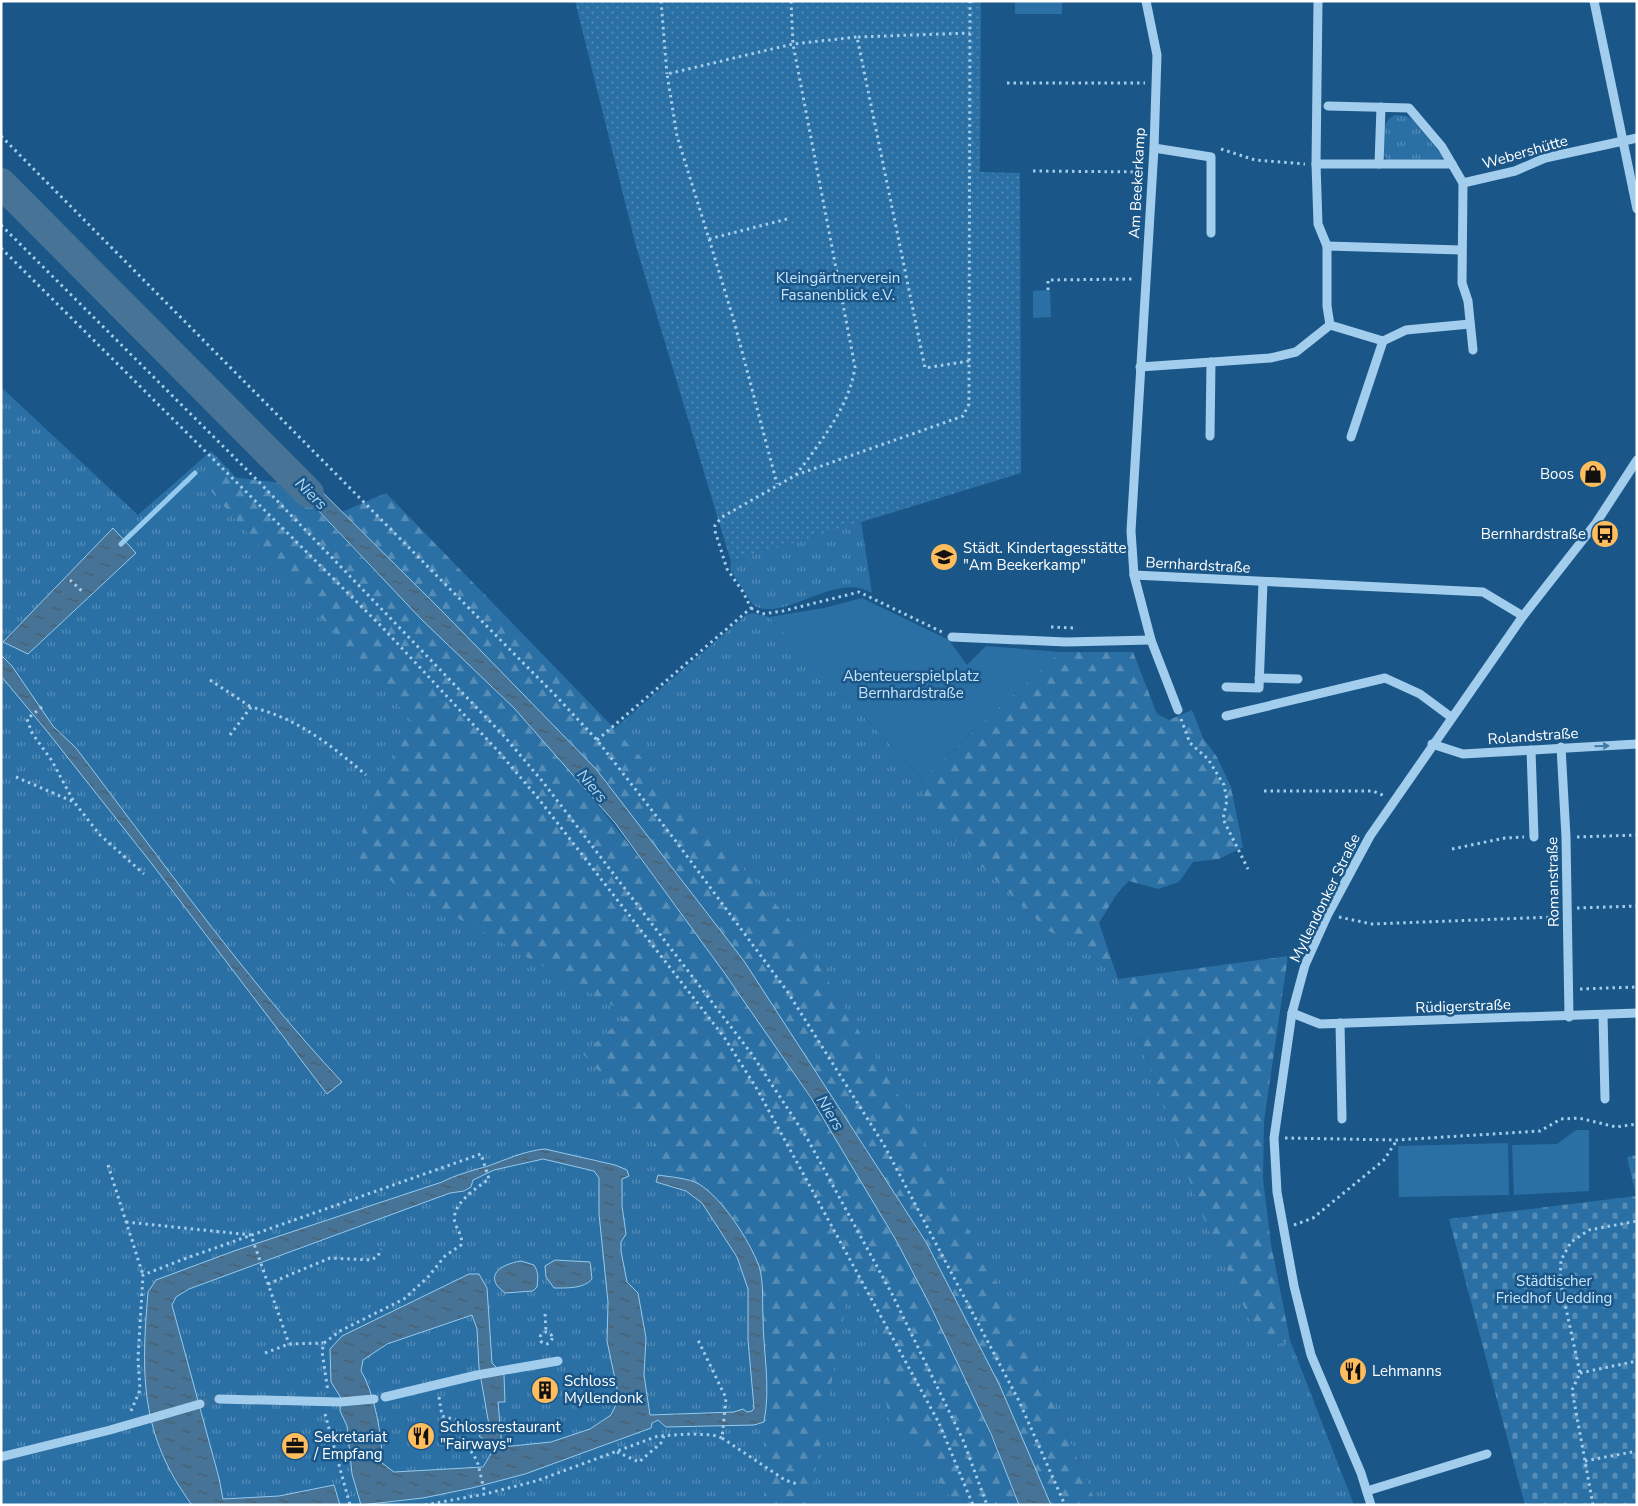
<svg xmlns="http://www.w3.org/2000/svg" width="1638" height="1506" font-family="'Nunito Sans',sans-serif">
<defs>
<pattern id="grass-tufts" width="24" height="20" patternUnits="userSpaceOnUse" patternTransform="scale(1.25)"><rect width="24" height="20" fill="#2a70a5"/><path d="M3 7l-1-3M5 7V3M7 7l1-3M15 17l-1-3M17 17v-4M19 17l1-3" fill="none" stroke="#558db7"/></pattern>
<pattern id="forest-firs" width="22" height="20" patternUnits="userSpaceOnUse" patternTransform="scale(1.25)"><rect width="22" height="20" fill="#2a70a5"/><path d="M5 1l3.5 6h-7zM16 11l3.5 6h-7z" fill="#558db7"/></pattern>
<pattern id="cemetery-stones" width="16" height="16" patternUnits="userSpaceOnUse" patternTransform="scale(1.25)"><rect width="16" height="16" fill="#2a70a5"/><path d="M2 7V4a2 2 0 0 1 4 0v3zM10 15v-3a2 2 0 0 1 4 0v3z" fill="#558db7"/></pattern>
<pattern id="garden-dots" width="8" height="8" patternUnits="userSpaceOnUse" patternTransform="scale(1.25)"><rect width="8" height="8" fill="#2a70a5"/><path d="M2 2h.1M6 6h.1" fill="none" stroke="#558db7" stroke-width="1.8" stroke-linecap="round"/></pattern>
<pattern id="water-ripples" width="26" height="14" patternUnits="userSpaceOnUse" patternTransform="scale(1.25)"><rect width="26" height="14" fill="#467396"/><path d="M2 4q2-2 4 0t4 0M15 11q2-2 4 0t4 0" fill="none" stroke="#4a5c6a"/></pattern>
</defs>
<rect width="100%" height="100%" fill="#1a5788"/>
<g fill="url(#grass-tufts)">
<path d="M1395,115L1407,116L1413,120L1443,157L1441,159L1388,160L1382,155C1383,139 1379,123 1395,115Z"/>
<polygon points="1,387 138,515 211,451 494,752 743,1070 954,1460 969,1505 1,1505"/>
<path d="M861,521L872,593C835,570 784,624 753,605L730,569L731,562Z"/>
<polygon points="752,613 769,617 922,778 927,813 1048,931 1081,944 1118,979 1200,1209 1263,1349 1290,1340 1354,1505 1097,1505 1037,1364 626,743 614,729 746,615"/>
</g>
<g fill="url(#forest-firs)">
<path d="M195,473L292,484C336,530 379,577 424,621C454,651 487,678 516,709C579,778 635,851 691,927C765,1027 834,1131 896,1240C944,1324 983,1415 1019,1505H955L930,1467L889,1422L875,1315L850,1282L809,1505H764V1422L768,1385L763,1316V1292L736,1221L681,1180L658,1175L653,1129L583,1054L628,1014L358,862L366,812L412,721Z"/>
<polygon points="386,493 611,725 792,922 908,1111 1037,1364 1097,1505 1051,1505 1000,1386 926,1242 744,961 596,769 342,512"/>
<polygon points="1060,652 1133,652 1157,714 1169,720 1192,710 1203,738 1217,757 1231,787 1243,847 1219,859 1193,862 1179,882 1158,889 1129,881 1118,892 1099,923 1118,979 1288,956 1264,1121 1263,1179 1271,1244 1290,1340 1263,1349 1200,1210 1118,979 1081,944 1048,931 927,813 922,778"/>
</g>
<polygon fill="url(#cemetery-stones)" points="1637,1155 1637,1505 1525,1505 1449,1219 1636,1196 1627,1157"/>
<g fill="#2a70a5">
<rect x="1015" y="1" width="47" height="13"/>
<polygon points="1050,290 1051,317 1033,318 1033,291"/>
<polygon points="862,598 949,640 967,665 986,646 1060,652 922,778 769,617 824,608"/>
<polygon points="1576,1130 1589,1130 1589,1191 1514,1195 1512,1145 1557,1144"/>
<polygon points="1508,1143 1509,1195 1399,1197 1398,1146"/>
</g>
<polygon fill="url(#garden-dots)" points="575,1 981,1 980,172 1020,173 1021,473 731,562 636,246"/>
<g fill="url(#water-ripples)" stroke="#95caef" fill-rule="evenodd">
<polygon points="288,458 444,613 596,769 744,961 926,1242 1000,1386 1051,1505 1019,1505 991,1434 931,1307 897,1242 811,1098 723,971 615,823 514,708 422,620 276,466"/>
<polygon points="113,528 136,553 28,654 3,642"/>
<path d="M1,655L12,666L53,726L76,748C162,861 245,978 342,1082L327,1094L152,864L46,730L1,676Z"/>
<path d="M545,1149L615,1165L627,1170L629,1176L622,1179V1206L626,1234L621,1242V1251L627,1282L638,1293L646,1338L644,1375L650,1415L734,1412L743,1409L747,1412L752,1411L754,1408L748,1340V1289L737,1257L702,1203L686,1191L656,1182L658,1175C670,1177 688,1178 699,1184C723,1199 749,1240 759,1266C764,1282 762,1300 763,1316C763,1352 771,1386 764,1422L754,1425L666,1427L658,1420L652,1423L651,1428L525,1474L472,1488L423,1498L361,1505L352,1474L347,1426L340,1411L341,1398L331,1382L330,1349L342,1336L469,1274H479L487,1288L492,1363L504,1375L505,1402H498L502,1447L551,1442L590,1429L611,1415L619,1398L607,1341L608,1302L599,1214V1178L594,1171L543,1159L494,1170L473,1180L471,1187L464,1191L450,1193L189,1289L176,1297L172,1305L219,1478L223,1499L279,1496L334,1485L340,1505H192C140,1435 141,1375 148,1292L156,1280L234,1251L442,1182C456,1175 470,1171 485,1167C506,1160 523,1151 545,1149ZM472,1315L477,1329L479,1368L489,1425L479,1436L491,1444L492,1452L483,1467L394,1472L382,1463C383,1438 374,1392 361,1371L363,1360L387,1344Z"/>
<path d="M555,1260L590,1262L592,1279C584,1289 566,1288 554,1288L546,1277L545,1266Z"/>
<path d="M521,1261L534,1265C539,1273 538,1278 537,1287L533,1291L505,1293C482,1276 501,1264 521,1261Z"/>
</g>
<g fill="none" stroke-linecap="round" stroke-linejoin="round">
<polyline stroke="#95caef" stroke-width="5" points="121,544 195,473"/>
<polyline stroke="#467396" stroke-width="30" points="1,183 309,493"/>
<polyline stroke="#3c709a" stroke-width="9" stroke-dasharray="9 4.5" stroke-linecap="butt" points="200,1404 219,1399"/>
<g stroke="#a3cded" stroke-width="3" stroke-dasharray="2.5 4" stroke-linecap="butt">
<polyline points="661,1 667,74"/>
<path d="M791,1L793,44L855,367C849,408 820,442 796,475"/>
<polyline points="1007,83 1145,83"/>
<polyline points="1,136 556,696 597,740 675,840 787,991 884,1145 1019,1401 1065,1505"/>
<polyline points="1221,149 1255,160 1305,164"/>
<polyline points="1033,171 1141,172"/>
<polyline points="787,219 709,239 677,136 667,74 793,44 857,37"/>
<polyline points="1,225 260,483 504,736 543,782 751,1053 807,1138 892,1294 963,1440 987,1505"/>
<polyline points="709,239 734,321 777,484"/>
<polyline points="1,248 382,627 498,751 538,798 724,1037 757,1089 939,1423 973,1505"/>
<polyline points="1048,290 1048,280 1135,279"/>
<polyline points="969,361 925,368 857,37 970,33"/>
<polyline points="70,580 84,593"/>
<polyline points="751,608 762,614 783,611 859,592 942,632"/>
<polyline points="1051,627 1075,628"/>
<polyline points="210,680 251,707"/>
<polyline points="42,707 27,719 32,733 52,761 74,802 100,835 144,874"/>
<polyline points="1181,719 1190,743 1208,759 1224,785 1227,800 1223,819 1248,869"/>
<path d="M230,735L251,707C297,718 331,745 366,775"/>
<polyline points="597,740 751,608 743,592 727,569 715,531 715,525 722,517 796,475 963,416 969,404 970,1"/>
<polyline points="16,777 74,802"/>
<polyline points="1264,791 1373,791 1385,796"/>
<polyline points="1577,837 1637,835"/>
<polyline points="1452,849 1505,838 1524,837"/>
<polyline points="1577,908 1637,906"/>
<polyline points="1339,917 1372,924 1556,917"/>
<polyline points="1580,989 1637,987"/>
<polyline points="1285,1138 1397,1140 1540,1131 1561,1119 1579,1118 1616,1127 1637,1124"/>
<polyline points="108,1165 143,1275"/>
<polyline points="126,1222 251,1235 289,1344"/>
<polyline points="1294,1225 1313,1218 1384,1160 1397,1140"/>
<polyline points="268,1284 330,1258 371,1260 378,1256 381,1249"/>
<polyline points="545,1314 546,1331"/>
<circle cx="546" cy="1338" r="6"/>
<polyline points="265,1353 289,1344 323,1343"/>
<polyline points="1580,1373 1637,1361"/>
<polyline points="439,1397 442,1416 456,1420 460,1425 462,1446 473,1453 478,1464 485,1494"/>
<path d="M131,1411L140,1390L138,1358L143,1275L184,1259L481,1154L489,1179C477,1188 450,1204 455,1223C458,1231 463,1237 461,1245L445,1256L428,1277L404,1299L340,1331L324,1343L322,1351L328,1392"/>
<polyline points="325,1414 350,1505"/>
<polyline points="722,1438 785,1480 797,1484"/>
<polyline points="617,1452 639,1462 661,1443 664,1436"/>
<polyline points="1585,1461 1637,1451"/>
<polyline points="425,1505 485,1494 536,1481 658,1436 691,1434 713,1435 722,1438 726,1398 698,1340"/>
<polyline points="1593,1505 1572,1390 1580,1373 1560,1281 1561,1260 1571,1242 1589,1230 1637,1221"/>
</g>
<g stroke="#a3cded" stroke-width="9">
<polyline points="1146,1 1157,55 1154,148 1131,531 1134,575 1151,640 1178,710"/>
<polyline points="1318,1 1316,164 1318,224 1327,246 1327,306 1330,325"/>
<polyline points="1594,1 1637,209"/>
<polyline points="1328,106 1409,108 1442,147 1463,183 1462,283 1468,301 1473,350"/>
<polyline points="1154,148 1211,157 1211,233"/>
<polyline points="1316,164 1452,164"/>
<polyline points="1379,164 1381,107"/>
<polyline points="1463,183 1515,171 1545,158 1637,138"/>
<polyline points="1327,246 1461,250"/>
<polyline points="1383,341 1406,330 1470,324"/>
<polyline points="1140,367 1270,358 1296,352 1330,325 1383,341 1351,437"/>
<polyline points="1210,436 1211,362"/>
<polyline points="1134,575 1483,592 1523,616"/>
<polyline points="952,637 1066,642 1151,640"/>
<polyline points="1259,678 1298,679"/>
<polyline points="1226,687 1259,688 1263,582"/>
<polyline points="1226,716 1385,678 1420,694 1451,717"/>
<polyline points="1432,744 1463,754 1637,744"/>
<polyline points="1561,747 1566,837 1569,1017"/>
<polyline points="1531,750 1534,837"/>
<polyline points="1292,1013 1320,1024 1637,1013"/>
<polyline points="1603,1015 1605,1099"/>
<polyline points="1340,1023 1342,1119"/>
<polyline points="385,1397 477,1375 558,1361"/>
<polyline points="219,1399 340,1402 374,1399"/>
<polyline points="1,1457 110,1430 200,1404"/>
<polyline points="1367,1491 1487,1454"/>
<polyline points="1371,1505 1361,1473 1311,1355 1294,1286 1277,1192 1274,1138 1292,1013 1305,965 1328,914 1370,836 1523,616 1596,523 1637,460"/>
</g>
</g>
<defs><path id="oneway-solid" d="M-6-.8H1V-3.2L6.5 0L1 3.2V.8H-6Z" transform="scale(1.25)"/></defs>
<use fill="#437aa6" href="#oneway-solid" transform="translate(1602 746) rotate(-2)"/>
<defs>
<g id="shop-disc" transform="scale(1.4375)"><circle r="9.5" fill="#ffbd5e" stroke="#1a5788"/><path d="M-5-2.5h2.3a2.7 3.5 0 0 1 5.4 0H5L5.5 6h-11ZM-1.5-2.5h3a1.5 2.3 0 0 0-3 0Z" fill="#111"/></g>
<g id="bus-disc" transform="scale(1.4375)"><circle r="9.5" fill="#ffbd5e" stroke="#1a5788"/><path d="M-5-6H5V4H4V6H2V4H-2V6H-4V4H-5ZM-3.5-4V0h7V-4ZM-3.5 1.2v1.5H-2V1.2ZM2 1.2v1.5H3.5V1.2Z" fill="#111"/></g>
<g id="school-disc" transform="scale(1.4375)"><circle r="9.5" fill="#ffbd5e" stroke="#1a5788"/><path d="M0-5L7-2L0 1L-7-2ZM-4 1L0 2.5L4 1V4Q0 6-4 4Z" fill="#111"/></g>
<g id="restaurant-disc" transform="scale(1.4375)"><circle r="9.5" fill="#ffbd5e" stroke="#1a5788"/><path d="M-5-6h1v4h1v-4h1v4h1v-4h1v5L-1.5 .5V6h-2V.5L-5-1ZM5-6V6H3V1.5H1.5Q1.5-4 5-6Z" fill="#111"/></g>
<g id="building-disc" transform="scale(1.4375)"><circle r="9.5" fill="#ffbd5e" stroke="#1a5788"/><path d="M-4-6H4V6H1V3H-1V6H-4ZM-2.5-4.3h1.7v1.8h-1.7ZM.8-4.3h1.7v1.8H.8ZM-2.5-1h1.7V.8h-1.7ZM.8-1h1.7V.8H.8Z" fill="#111"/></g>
<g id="office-disc" transform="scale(1.4375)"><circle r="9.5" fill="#ffbd5e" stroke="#1a5788"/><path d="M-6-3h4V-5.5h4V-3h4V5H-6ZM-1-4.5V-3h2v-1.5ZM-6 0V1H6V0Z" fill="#111"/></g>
</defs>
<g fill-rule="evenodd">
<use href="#shop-disc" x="1593" y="474"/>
<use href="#bus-disc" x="1605" y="534"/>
<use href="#school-disc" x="944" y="557"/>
<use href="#restaurant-disc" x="1353" y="1371"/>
<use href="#building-disc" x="545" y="1390"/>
<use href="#restaurant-disc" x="421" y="1436"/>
<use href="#office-disc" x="295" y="1446"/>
</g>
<g text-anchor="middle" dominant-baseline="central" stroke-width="5" stroke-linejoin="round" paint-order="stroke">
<g font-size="15" fill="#fff" stroke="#1a5788">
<text transform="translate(1525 152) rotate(-16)">Webershütte</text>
<text transform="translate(1137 183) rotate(-87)">Am Beekerkamp</text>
<text transform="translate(1198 565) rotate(3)">Bernhardstraße</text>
<text transform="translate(1533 736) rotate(-4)">Rolandstraße</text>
<text transform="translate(1553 882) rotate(-91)">Romanstraße</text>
<text transform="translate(1325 898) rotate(-64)">Myllendonker Straße</text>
<text transform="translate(1463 1006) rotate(-2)">Rüdigerstraße</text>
</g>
<g font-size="15" fill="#c8e4f9" stroke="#1a5788">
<text x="838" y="278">Kleingärtnerverein<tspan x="838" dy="17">Fasanenblick e.V.</tspan></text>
<text x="911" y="676">Abenteuerspielplatz<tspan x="911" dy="17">Bernhardstraße</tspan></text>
<text x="1554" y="1281">Städtischer<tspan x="1554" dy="17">Friedhof Uedding</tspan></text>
</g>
<g font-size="15" fill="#fff" stroke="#1a5788" text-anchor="start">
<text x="1574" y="474" text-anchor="end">Boos</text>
<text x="1586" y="534" text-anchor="end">Bernhardstraße</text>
<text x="963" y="548">Städt. Kindertagesstätte<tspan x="963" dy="17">"Am Beekerkamp"</tspan></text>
<text x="1372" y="1371">Lehmanns</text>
<text x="564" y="1381">Schloss<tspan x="564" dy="17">Myllendonk</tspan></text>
<text x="440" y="1427">Schlossrestaurant<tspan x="440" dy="17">"Fairways"</tspan></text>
<text x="314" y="1437">Sekretariat<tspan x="314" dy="17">/ Empfang</tspan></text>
</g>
<g font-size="16" font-style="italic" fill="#aed6f4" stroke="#1a5788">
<text transform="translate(311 494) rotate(45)">Niers</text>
<text transform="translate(592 786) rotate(50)">Niers</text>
<text transform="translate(830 1113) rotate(59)">Niers</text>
</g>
</g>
<rect width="1638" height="1506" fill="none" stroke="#ffffff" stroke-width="5"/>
</svg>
